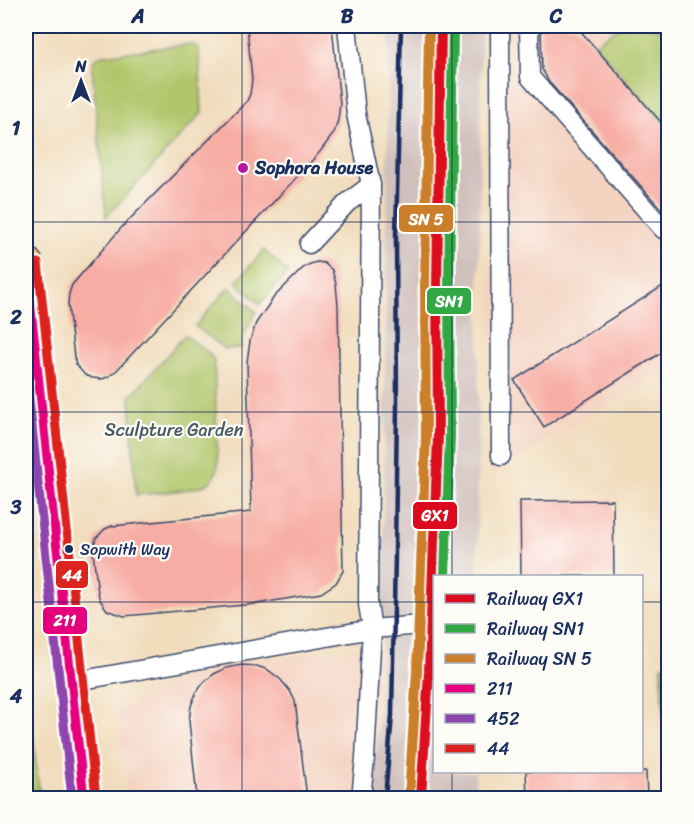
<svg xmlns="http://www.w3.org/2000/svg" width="694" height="824" font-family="Sriracha,sans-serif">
<rect width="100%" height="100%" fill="#fdfcf7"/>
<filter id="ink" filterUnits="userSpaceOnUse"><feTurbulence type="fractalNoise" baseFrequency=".0167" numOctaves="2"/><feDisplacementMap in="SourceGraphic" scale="12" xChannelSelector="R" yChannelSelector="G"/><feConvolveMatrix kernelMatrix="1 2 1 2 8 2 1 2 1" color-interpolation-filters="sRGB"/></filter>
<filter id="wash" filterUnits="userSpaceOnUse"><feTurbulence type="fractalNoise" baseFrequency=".008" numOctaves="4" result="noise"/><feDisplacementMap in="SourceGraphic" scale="24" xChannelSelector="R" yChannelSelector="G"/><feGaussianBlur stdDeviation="1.35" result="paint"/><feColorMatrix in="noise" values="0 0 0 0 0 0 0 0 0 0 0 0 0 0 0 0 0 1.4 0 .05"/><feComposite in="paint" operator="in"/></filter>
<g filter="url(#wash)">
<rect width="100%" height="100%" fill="#f1dcbb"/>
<g fill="#f4d3c1">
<polygon points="489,26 668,26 668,369 491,475"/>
<polygon points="382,647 373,798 126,798 117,711 202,664"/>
</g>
<polygon fill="#d0c0bc" points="389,26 481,26 477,576 434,576 434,772 475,772 475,798 373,798 382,647"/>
<g fill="#b1c569" stroke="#667a64" stroke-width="1.5">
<polygon points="631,26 654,28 668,33 668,129 595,44 618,28"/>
<path d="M192,44L198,48L199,52L202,113L106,217L92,68C93,60 95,57 103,55Z"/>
<polygon points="264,250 288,273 260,304 236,282"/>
<polygon points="229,287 256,312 243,336 241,348 225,349 195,326"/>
<path d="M185,335L210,354L214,361L218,464C217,472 215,479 207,484C196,491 151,493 136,495L130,397Z"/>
<polygon points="662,665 668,665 668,798 665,798"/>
<polygon points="26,674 40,798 26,798"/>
</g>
<g id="blocks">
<g fill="#f7ada4">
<polygon points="247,26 332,26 340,104 338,120 334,133 319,153 117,370 108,377 102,379 92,378 85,375 76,365 74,357 68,304 69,294 72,285 122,227 247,101 250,94 252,80"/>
<polygon points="541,26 576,26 669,131 669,218 549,82 542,69"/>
<polygon points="317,262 324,263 332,270 336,284 338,306 343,571 336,583 321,593 256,604 124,616 107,610 100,600 98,593 93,552 96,538 105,529 112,526 251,512 247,362 250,341 256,323 274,297 303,268 310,264"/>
<polygon points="669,282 669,348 544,427 514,380"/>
<polygon points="613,500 614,576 521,576 520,501"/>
<polygon points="242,665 257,666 268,670 280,679 290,691 295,701 307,798 197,798 189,721 191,706 196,693 204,682 214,674 226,668"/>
<polygon points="526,771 646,771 647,798 527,798"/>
</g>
</g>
</g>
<g filter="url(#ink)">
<use href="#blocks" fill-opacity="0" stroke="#3b496c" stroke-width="1.5"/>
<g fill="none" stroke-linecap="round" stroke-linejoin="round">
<g stroke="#3b496c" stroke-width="21">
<g id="lane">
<polyline points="347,26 356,114 371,185 368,604 372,629 365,758 361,798"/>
<polyline points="500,26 501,456"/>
<polyline points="529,26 530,77 663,229"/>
<polyline points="309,244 347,203 371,185"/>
<polyline points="71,682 372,629 434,624"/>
</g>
</g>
<g stroke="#3b496c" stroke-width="36">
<polyline id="primary" points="26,264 84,798"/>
</g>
<use href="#lane" stroke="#fff" stroke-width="18"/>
<use href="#primary" stroke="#fbbd6e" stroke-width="33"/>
<polyline stroke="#1b2f5e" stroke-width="4.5" points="385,798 392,715 395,554 397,405 396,236 401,26"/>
<g stroke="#fdfcf7" stroke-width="14">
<polyline id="bus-1" points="26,264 84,798"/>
</g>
<g stroke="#fdfcf7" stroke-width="14">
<polyline id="bus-2" points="26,371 72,798"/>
</g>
<g stroke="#fdfcf7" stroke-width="14">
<polyline id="bus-3" points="38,263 96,797"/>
</g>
<use href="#bus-1" stroke="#e5007d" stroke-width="9"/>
<use href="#bus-2" stroke="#8e44ad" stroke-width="9"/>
<use href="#bus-3" stroke="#dc241f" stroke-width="9"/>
<g stroke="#fdfcf7" stroke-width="15">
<polyline id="rail-1" points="421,798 429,672 438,435 437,285 441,26"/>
</g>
<g stroke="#fdfcf7" stroke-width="15">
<polyline id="rail-2" points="445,576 450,435 449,285 453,26"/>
</g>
<g stroke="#fdfcf7" stroke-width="15">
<polyline id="rail-3" points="409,797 417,671 426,435 425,285 429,26"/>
</g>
<use href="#rail-1" stroke="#dc0a1e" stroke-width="10"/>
<use href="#rail-2" stroke="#31a843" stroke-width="10"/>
<use href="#rail-3" stroke="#cb7f2a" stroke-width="10"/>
</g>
</g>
<path fill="none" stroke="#1b2f5e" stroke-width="1.5" stroke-opacity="0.55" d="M242,26V798M452,26V576M26,222H668M26,412H668M26,602H434M642,602H668M452,772V798"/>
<circle fill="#b5179e" stroke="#fdfcf7" stroke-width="2" cx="243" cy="168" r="6"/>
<circle fill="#1b2f5e" stroke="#fdfcf7" stroke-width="2" cx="69" cy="549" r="5"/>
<g text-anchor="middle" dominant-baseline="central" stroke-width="4.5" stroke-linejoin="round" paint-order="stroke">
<g font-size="16" fill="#1b2f5e" stroke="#fdfcf7" text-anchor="start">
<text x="80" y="549">Sopwith Way</text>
</g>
<g font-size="18" font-weight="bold" fill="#1b2f5e" stroke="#fdfcf7" text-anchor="start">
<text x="255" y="168">Sophora House</text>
</g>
<g font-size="18" fill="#485c61" stroke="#fdfcf7">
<text x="174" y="430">Sculpture Garden</text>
</g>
</g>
<g stroke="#fdfcf7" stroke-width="2">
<rect x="398" y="204" width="56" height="29" rx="6" fill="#cb7f2a"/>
<rect x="426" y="287" width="46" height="28" rx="6" fill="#31a843"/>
<rect x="412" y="501" width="46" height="29" rx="6" fill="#dc0a1e"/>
<rect x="55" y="560" width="34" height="29" rx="6" fill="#dc241f"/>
<rect x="42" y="606" width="46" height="29" rx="6" fill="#e5007d"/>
</g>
<g font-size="16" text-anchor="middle" font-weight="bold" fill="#fff">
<text x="426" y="225">SN 5</text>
<text x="449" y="307">SN1</text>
<text x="435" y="521">GX1</text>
<text x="72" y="581">44</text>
<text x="65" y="626">211</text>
</g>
<rect width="694" height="824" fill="none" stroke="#fdfcf7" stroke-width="66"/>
<rect x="433" y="575" width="210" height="198" fill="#fdfcf7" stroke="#a3aaba" stroke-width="1.5"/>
<rect x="445" y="594" width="30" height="9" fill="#dc0a1e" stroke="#a3aaba" stroke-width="1.5"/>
<text x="487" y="605" font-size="18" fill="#1b2f5e">Railway GX1</text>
<rect x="445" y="624" width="30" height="9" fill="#31a843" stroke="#a3aaba" stroke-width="1.5"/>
<text x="487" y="635" font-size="18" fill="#1b2f5e">Railway SN1</text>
<rect x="445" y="654" width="30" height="9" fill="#cb7f2a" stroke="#a3aaba" stroke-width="1.5"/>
<text x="487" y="665" font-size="18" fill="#1b2f5e">Railway SN 5</text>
<rect x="445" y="684" width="30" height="9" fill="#e5007d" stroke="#a3aaba" stroke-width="1.5"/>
<text x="487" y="695" font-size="18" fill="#1b2f5e">211</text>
<rect x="445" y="714" width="30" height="9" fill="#8e44ad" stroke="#a3aaba" stroke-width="1.5"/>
<text x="487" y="725" font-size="18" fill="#1b2f5e">452</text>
<rect x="445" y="744" width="30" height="9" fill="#dc241f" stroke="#a3aaba" stroke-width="1.5"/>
<text x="487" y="755" font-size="18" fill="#1b2f5e">44</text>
<g transform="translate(81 81)" stroke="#fdfcf7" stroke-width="4.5" paint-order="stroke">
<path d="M0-4.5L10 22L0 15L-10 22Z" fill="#1b2f5e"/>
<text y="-9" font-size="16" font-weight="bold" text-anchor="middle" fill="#1b2f5e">N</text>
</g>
<rect x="33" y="33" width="628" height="758" fill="none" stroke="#1b2f5e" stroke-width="2"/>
<g font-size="20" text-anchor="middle" font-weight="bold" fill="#1b2f5e">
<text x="138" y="23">A</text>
<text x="347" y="23">B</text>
<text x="556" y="23">C</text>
<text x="16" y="135">1</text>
<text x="16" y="324">2</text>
<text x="16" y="514">3</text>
<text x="16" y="703">4</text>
</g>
</svg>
